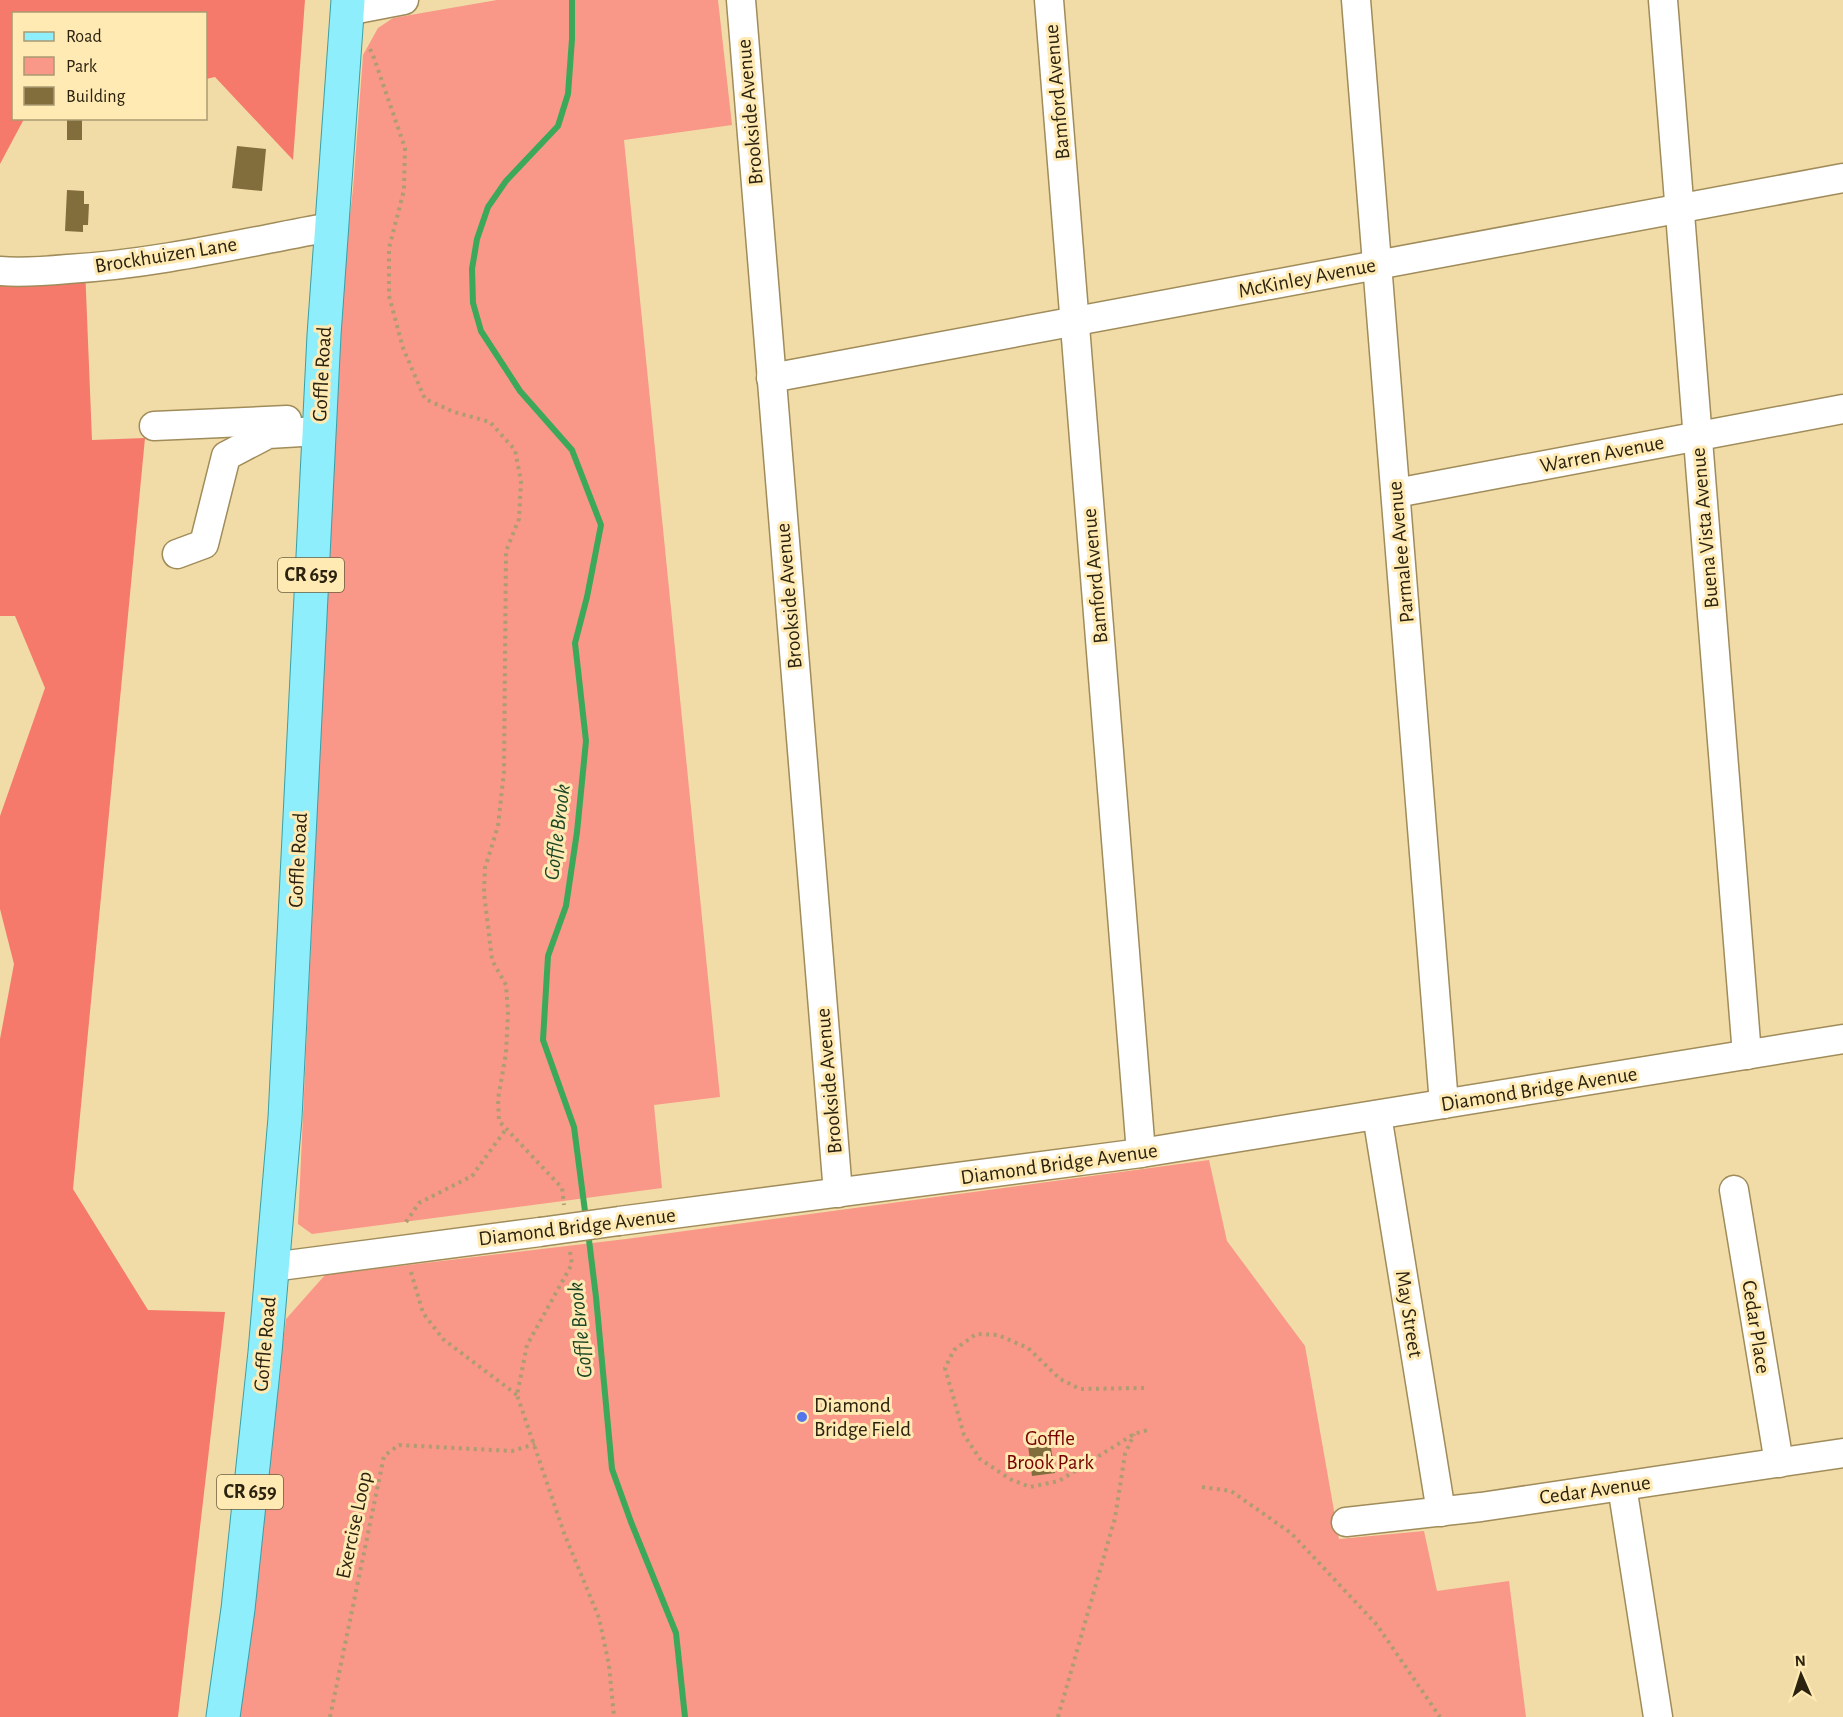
<svg xmlns="http://www.w3.org/2000/svg" width="1843" height="1717" font-family="'Alegreya Sans',sans-serif">
<rect width="100%" height="100%" fill="#f1dca7"/>
<g fill="#f99789">
<polygon points="497,0 718,0 732,125 624,140 720,1097 654,1105 662,1188 312,1234 298,1224 341,293 353,189 363,55 378,28 393,18"/>
<polygon points="1209,1160 1227,1241 1305,1346 1339,1539 1424,1531 1437,1591 1509,1581 1526,1717 234,1717 286,1319 325,1275 626,1239"/>
</g>
<g fill="#f57a6b">
<polygon points="0,0 305,0 293,160 215,77 206,79 206,14 14,14 14,118 24,119 0,164"/>
<polygon points="0,258 85,267 92,440 145,438 73,1189 148,1310 225,1312 178,1717 0,1717 0,1039 14,964 0,909 0,816 45,688 15,616 0,616"/>
</g>
<g fill="none" stroke-linecap="round" stroke-linejoin="round">
<g stroke="#3ba959" stroke-width="6">
<polyline points="572,0 572,39 568,94 558,126 506,181 488,207 477,239 472,269 473,303 481,331 520,391 572,450 601,525 587,597 575,643 586,741 577,832 566,906 548,956 543,1040 574,1127 586,1219"/>
<polyline points="588,1232 596,1297 612,1469 631,1522 676,1633 685,1717"/>
</g>
</g>
<g fill="#816e3c">
<rect x="67" y="118" width="15" height="22"/>
<polygon points="237,146 266,149 262,191 232,188"/>
<polygon points="67,190 84,191 84,204 89,204 88,225 83,225 83,232 65,231"/>
<polygon points="1050,1442 1055,1473 1032,1476 1028,1445"/>
</g>
<g fill="none" stroke-linecap="round" stroke-linejoin="round">
<g stroke="#a08c5a" stroke-width="31">
<g id="minor">
<polyline points="741,0 838,1193"/>
<polyline points="1049,0 1141,1153"/>
<polyline points="1356,0 1444,1104"/>
<polyline points="1663,0 1747,1055"/>
<polyline points="347,11 404,0"/>
<path d="M0,271C23,273 46,271 68,269C156,264 243,243 330,227"/>
<polyline points="771,378 1843,178"/>
<polyline points="154,426 287,420"/>
<polyline points="1396,493 1843,409"/>
<polyline points="177,554 204,544 226,456 268,434 319,431"/>
<polyline points="1377,1115 1441,1512"/>
<polyline points="1734,1190 1779,1463"/>
<polyline points="619,1221 1141,1153 1843,1039"/>
<polyline points="272,1267 540,1232"/>
<polyline points="1622,1486 1658,1717"/>
<polyline points="1346,1522 1481,1507 1843,1453"/>
</g>
</g>
<g stroke="#3a9fa6" stroke-width="35">
<polyline id="major" points="223,1717 238,1609 265,1352 285,1118 324,335 348,0"/>
</g>
<g stroke="#ae9d73" stroke-width="4" stroke-dasharray="3 4.5" stroke-linecap="butt">
<polyline points="370,49 374,58 405,148 404,190 389,248 389,296 403,348 425,399 454,412 490,422 515,450 521,481 519,519 506,551 504,771 498,826 485,868 484,893 492,960 506,985 508,1012 506,1053 498,1099 499,1121 562,1188 564,1205"/>
<polyline points="406,1222 419,1203 472,1176 506,1129"/>
<polyline points="570,1252 572,1264 527,1345 517,1395 564,1533 599,1618 609,1665 614,1717"/>
<polyline points="411,1272 423,1313 443,1339 517,1395"/>
<polyline points="1144,1388 1080,1389 1060,1379 1028,1348 998,1335 976,1334 954,1350 945,1368 964,1435 980,1459 1010,1479 1030,1487 1059,1481 1134,1434 1151,1429"/>
<polyline points="1202,1487 1231,1491 1291,1533 1377,1625 1440,1717"/>
<polyline points="330,1717 384,1456 399,1445 512,1451 535,1444"/>
<polyline points="1058,1717 1115,1518 1125,1454 1134,1434"/>
</g>
<use href="#minor" stroke="#fff" stroke-width="28"/>
<use href="#major" stroke="#8eeefb" stroke-width="33"/>
<g stroke="#a08c5a" stroke-width="31" stroke-linecap="butt">
<polyline id="minor-bridge" points="540,1232 619,1221"/>
</g>
<use href="#minor-bridge" stroke="#fff" stroke-width="28"/>
</g>
<circle fill="#5575ea" stroke="#ffeab4" stroke-width="2" cx="802" cy="1417" r="6"/>
<g text-anchor="middle" dominant-baseline="central" stroke-width="6" stroke-linejoin="round" paint-order="stroke">
<g fill="#ffeab4" stroke="#6b5f40" stroke-width="1.5">
<rect x="278" y="558" width="66" height="34" rx="4.5"/>
<rect x="217" y="1475" width="66" height="34" rx="4.5"/>
</g>
<g font-size="20" font-weight="bold" fill="#2b230f">
<text x="311" y="575">CR 659</text>
<text x="250" y="1492">CR 659</text>
</g>
<g font-size="21" fill="#2b230f" stroke="#ffeab4">
<text transform="translate(1057 92) rotate(-95)">Bamford Avenue</text>
<text transform="translate(750 112) rotate(-95)">Brookside Avenue</text>
<text transform="translate(166 255) rotate(-9)">Brockhuizen Lane</text>
<text transform="translate(1307 278) rotate(-11)">McKinley Avenue</text>
<text transform="translate(322 374) rotate(-87)">Goffle Road</text>
<text transform="translate(1602 454) rotate(-11)">Warren Avenue</text>
<text transform="translate(1705 528) rotate(-95)">Buena Vista Avenue</text>
<text transform="translate(1401 552) rotate(-95)">Parmalee Avenue</text>
<text transform="translate(1095 576) rotate(-95)">Bamford Avenue</text>
<text transform="translate(789 596) rotate(-95)">Brookside Avenue</text>
<text transform="translate(298 860) rotate(-87)">Goffle Road</text>
<text transform="translate(829 1081) rotate(-95)">Brookside Avenue</text>
<text transform="translate(1539 1089) rotate(-9)">Diamond Bridge Avenue</text>
<text transform="translate(1059 1164) rotate(-8)">Diamond Bridge Avenue</text>
<text transform="translate(577 1227) rotate(-7)">Diamond Bridge Avenue</text>
<text transform="translate(1409 1314) rotate(81)">May Street</text>
<text transform="translate(1756 1327) rotate(81)">Cedar Place</text>
<text transform="translate(265 1344) rotate(-85)">Goffle Road</text>
<text transform="translate(1595 1490) rotate(-8)">Cedar Avenue</text>
<text transform="translate(354 1525) rotate(-78)">Exercise Loop</text>
</g>
<g font-size="21" fill="#2b230f" stroke="#ffeab4" text-anchor="start">
<text x="814" y="1405">Diamond<tspan x="814" dy="24">Bridge Field</tspan></text>
</g>
<g font-size="21" fill="#760000" stroke="#ffeab4">
<text x="1050" y="1438">Goffle<tspan x="1050" dy="24">Brook Park</tspan></text>
</g>
<g font-size="22" font-style="italic" fill="#1a4524" stroke="#ffeab4">
<text transform="translate(557 832) rotate(-83)">Goffle Brook</text>
<text transform="translate(580 1330) rotate(-96)">Goffle Brook</text>
</g>
</g>
<rect x="12" y="12" width="195" height="108" fill="#ffeab4" stroke="#aa9a72" stroke-width="1.5"/>
<rect x="24" y="32" width="30" height="9" fill="#8eeefb" stroke="#aa9a72" stroke-width="1.5"/>
<text x="66" y="42" font-size="18" fill="#2b230f">Road</text>
<rect x="24" y="57" width="30" height="18" fill="#f99789" stroke="#aa9a72" stroke-width="1.5"/>
<text x="66" y="72" font-size="18" fill="#2b230f">Park</text>
<rect x="24" y="87" width="30" height="18" fill="#816e3c" stroke="#aa9a72" stroke-width="1.5"/>
<text x="66" y="102" font-size="18" fill="#2b230f">Building</text>
<g transform="translate(1801 1675) rotate(357)" stroke="#ffeab4" stroke-width="4.5" paint-order="stroke">
<path d="M0-4.5L10 22L0 15L-10 22Z" fill="#2b230f"/>
<text y="-9" font-size="16" font-weight="bold" text-anchor="middle" fill="#2b230f">N</text>
</g>
</svg>
